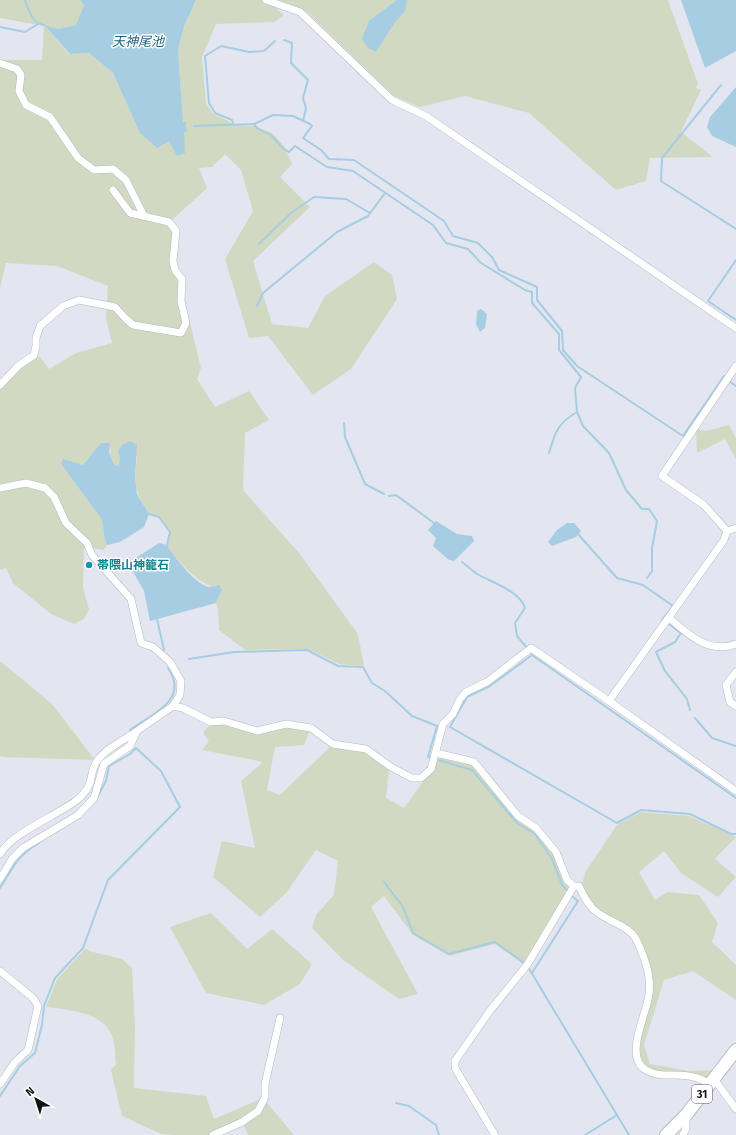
<svg xmlns="http://www.w3.org/2000/svg" width="736" height="1135" font-family="'Fira Sans','Noto Sans JP',sans-serif">
<rect width="100%" height="100%" fill="#e3e6f0"/>
<g fill="#d2d9c2">
<path d="M0,0H80L84,5L76,25L58,29L45,26L69,54L89,53L113,73L140,133L169,140L187,131L186,123H183L178,50L184,28L196,0H267L284,15L274,22L216,24L202,57L206,103L212,113L236,125L254,126L272,133L284,146L292,164L280,177L310,207L253,261L272,324L308,328L325,296L374,262L392,275L397,299L351,369L313,395L268,336L249,338L225,259L253,211L241,170L225,154L212,167L199,168L207,188L171,221L178,229L177,268L201,368L197,379L215,407L249,391L269,420L245,433L243,490L299,553L358,634L364,666L339,664L308,649L245,650L219,630L218,609L216,603L222,590C196,583 182,566 167,545L169,532L159,517L149,514C134,489 134,485 137,456L121,457L120,465L115,466L109,454L111,451L109,443H101L83,465L61,464L101,518C104,527 103,535 107,545L103,550L84,547L83,587L89,609L84,619L74,624L51,614L13,583L6,568L0,570V381L18,362L39,356L49,369L76,353L112,343L106,318L108,286L57,266L6,263L0,288V60H42L44,26L0,18Z"/>
<polygon points="278,0 668,0 698,84 696,88 701,90 681,132 713,157 650,158 646,181 616,190 529,113 465,96 420,107 394,96 306,11"/>
<polygon points="729,425 736,438 736,459 725,439 697,453 696,429 706,431"/>
<polygon points="0,661 52,704 95,760 4,757 0,756"/>
<polygon points="212,723 224,723 256,732 284,725 310,729 304,745 275,747 267,790 280,795 332,745 365,751 389,769 386,798 404,808 440,758 473,764 535,829 553,852 570,887 523,964 495,944 449,956 413,935 384,896 371,907 418,994 399,999 343,960 312,928 316,915 334,895 338,861 316,850 286,893 260,917 213,877 222,841 255,848 241,781 263,762 202,750 209,741 203,732"/>
<path d="M641,812L689,816L736,837L715,859L736,877L718,897L681,873L664,851L639,872L655,900L667,892L699,895L718,923L712,942L736,965V1000L693,971L664,980L644,1045L650,1064L688,1071L713,1070L706,1078C686,1076 632,1078 638,1047C641,1029 648,1012 651,994C653,983 642,949 639,937L600,911L588,899L582,884L586,871L617,825Z"/>
<polygon points="211,913 247,949 272,929 312,964 300,984 264,1005 206,993 170,927"/>
<path d="M86,948L89,951L122,959L132,968L135,1026L134,1088L206,1096L214,1119L263,1098L294,1135H248L242,1120L208,1135H176L161,1134L122,1116L111,1070L116,1064C115,1056 115,1047 113,1039C106,1012 69,1010 46,1007L57,979Z"/>
</g>
<g fill="#a6cde2">
<polygon points="80,0 196,0 184,27 178,50 183,122 186,122 187,132 184,132 185,153 177,156 169,141 157,148 140,133 113,73 89,53 70,54 44,25 58,29 76,25 84,5"/>
<polygon points="397,0 407,0 405,11 395,22 376,52 368,48 362,39 369,21"/>
<polygon points="681,0 736,0 736,51 705,68"/>
<polygon points="736,87 736,147 712,136 707,127 710,117"/>
<polygon points="481,309 487,314 485,328 480,332 476,324 477,311"/>
<path d="M130,441L137,445L135,477L137,494L149,514L144,527L120,542L107,545C103,535 104,527 101,518L61,464L63,459L83,465L101,443H110L109,454L115,466L119,465L120,457L118,451L122,445Z"/>
<polygon points="436,521 457,534 472,536 474,541 454,561 449,560 433,546 436,538 428,530"/>
<polygon points="567,523 574,523 581,531 576,537 552,546 548,542 557,530"/>
<path d="M159,543L167,545C175,557 194,584 209,587C212,587 216,586 219,585L222,590L216,603L150,621L144,591L128,563Z"/>
</g>
<g fill="none" stroke-linecap="round" stroke-linejoin="round">
<g stroke="#a6cde2" stroke-width="2">
<path d="M25,0C29,11 32,23 44,25"/>
<polyline points="0,27 25,32 38,24"/>
<polyline points="284,40 292,43 291,63 308,80 303,98 306,108 303,121"/>
<polyline points="721,85 662,158 661,181 736,229"/>
<polyline points="233,123 232,120 215,113 209,103 205,56 221,46 249,52 264,51 275,41"/>
<path d="M254,124C257,131 266,131 272,136C278,142 280,148 289,152L295,146L327,167L353,171L433,225L446,243L468,249L481,263L525,290L532,292V303L559,334V350L581,377L575,388L577,412L583,426L609,453L626,490L642,509H649L657,521L652,548V571L647,578"/>
<polyline points="194,126 254,124 273,115 293,116 310,124 312,126 303,138 321,150 329,159 354,160 444,221 453,236 478,243 492,257 499,270 537,287 537,300 562,331 563,350 577,366 683,436 724,376 726,378"/>
<polyline points="259,244 291,213 314,197 346,199 370,213"/>
<polyline points="736,260 708,301 736,320"/>
<polyline points="257,306 263,293 337,232 368,216 385,193"/>
<polyline points="729,381 736,386"/>
<polyline points="344,423 345,437 365,484 384,494"/>
<path d="M549,453C555,432 558,423 577,412"/>
<polyline points="389,496 396,495 434,523"/>
<polyline points="149,514 159,517 170,532 167,545"/>
<polyline points="578,534 617,578 643,585 673,606 662,620"/>
<path d="M462,562C467,566 472,570 477,574C491,582 520,591 525,608L515,623L517,636L527,648"/>
<polyline points="157,619 164,650"/>
<polyline points="669,624 681,633 675,642 656,652 665,671 687,699 690,710"/>
<polyline points="532,655 490,686 467,697 450,727 617,823 641,810 690,814 731,834 736,834"/>
<polyline points="532,655 736,798"/>
<polyline points="189,659 234,652 307,650 338,666 363,667 372,683 385,691 412,716 437,726 428,757 432,758"/>
<polyline points="695,718 712,738 736,746"/>
<path d="M130,730C152,714 190,700 168,668"/>
<polyline points="438,760 472,770 517,823 535,834 552,859 562,885 568,891"/>
<polyline points="384,882 403,907 413,933 449,954 495,942 523,962"/>
<path d="M0,888C14,866 16,857 39,843"/>
<polyline points="528,967 629,1135"/>
<polyline points="532,973 578,901 572,896"/>
<polyline points="0,1096 20,1066 35,1053 42,1025 44,1006 55,978 83,948 108,880 180,807 161,771 136,748 130,754 109,766 106,781 97,798"/>
<polyline points="396,1103 409,1106 436,1125 439,1135"/>
<polyline points="585,1135 617,1115"/>
</g>
<g stroke="#b6b9c2" stroke-width="8">
<g id="minor">
<polyline points="266,0 300,12 392,100 426,116 736,328"/>
<polyline points="0,63 17,69 21,75 19,91 26,105 50,117 78,158 94,170 113,169 126,180 144,216"/>
<polyline points="0,385 18,366 34,355 36,346 36,338 40,326 63,306 79,300 115,307 126,319 133,325 181,333 186,323 181,301 182,279 175,270 173,261 176,231 169,222 130,213 113,190"/>
<polyline points="0,488 26,483 45,488 54,497 66,523 87,543 92,555 131,599 141,643 153,647 170,662 181,681 180,695 173,706 137,731 130,746 104,764 94,798 78,815 23,848 12,859 0,879"/>
<polyline points="727,531 736,528"/>
<path d="M669,618C689,635 708,654 736,644"/>
<polyline points="736,672 726,685 730,702 736,706"/>
<polyline points="609,701 724,540 727,531 704,505 662,476 736,366"/>
<polyline points="173,706 183,708 211,722 224,721 257,731 286,724 311,728 333,744 366,749 391,767 412,778 421,778 431,769 443,724 453,714 460,699 466,692 487,682 531,648 609,701 736,791"/>
<path d="M436,753L474,762L518,816L536,828L556,852L567,880L574,886H579C584,896 588,906 598,913C610,922 630,926 637,941C644,956 652,976 649,994C647,1014 623,1057 646,1070C661,1079 677,1072 693,1077C699,1078 705,1081 710,1084"/>
<path d="M0,854C12,833 56,816 77,800C97,783 87,777 97,761C106,748 124,740 136,732"/>
<polyline points="0,971 33,998 38,1006 28,1050 15,1062 0,1084"/>
<polyline points="714,1079 736,1109"/>
<polyline points="213,1135 242,1122 258,1111 265,1097 265,1084 280,1018"/>
<polyline points="495,1135 455,1068 455,1061 489,1012 527,965 574,886"/>
<polyline points="683,1135 686,1128 686,1115"/>
</g>
</g>
<g stroke="#b6b9c2" stroke-width="14">
<polyline id="primary" points="666,1135 686,1115 736,1050"/>
</g>
<use href="#minor" stroke="#fff" stroke-width="7"/>
<use href="#primary" stroke="#fff" stroke-width="12"/>
</g>
<circle fill="#0f9aa8" stroke="#fff" stroke-width="1.5" cx="89" cy="565" r="4"/>
<g text-anchor="middle" dominant-baseline="central" stroke-width="3" stroke-linejoin="round" paint-order="stroke">
<rect fill="#fff" stroke="#595a5c" stroke-width="1" x="692" y="1085" width="20" height="18" rx="3"/>
<g font-size="11" font-weight="bold" fill="#121316">
<text x="702" y="1094">31</text>
</g>
<g font-size="12" font-weight="bold" fill="#0d838f" stroke="#fff" text-anchor="start">
<text x="97" y="565">帯隈山神籠石</text>
</g>
<g font-size="13" font-style="italic" fill="#1b5e7b" stroke="#fff">
<text x="138" y="41">天神尾池</text>
</g>
</g>
<g transform="translate(36 1099) rotate(321)" stroke="#ffffff" stroke-width="3" paint-order="stroke">
<path d="M0-3L7 15L0 10L-7 15Z" fill="#121316"/>
<text y="-6" font-size="11" font-weight="bold" text-anchor="middle" fill="#121316">N</text>
</g>
</svg>
